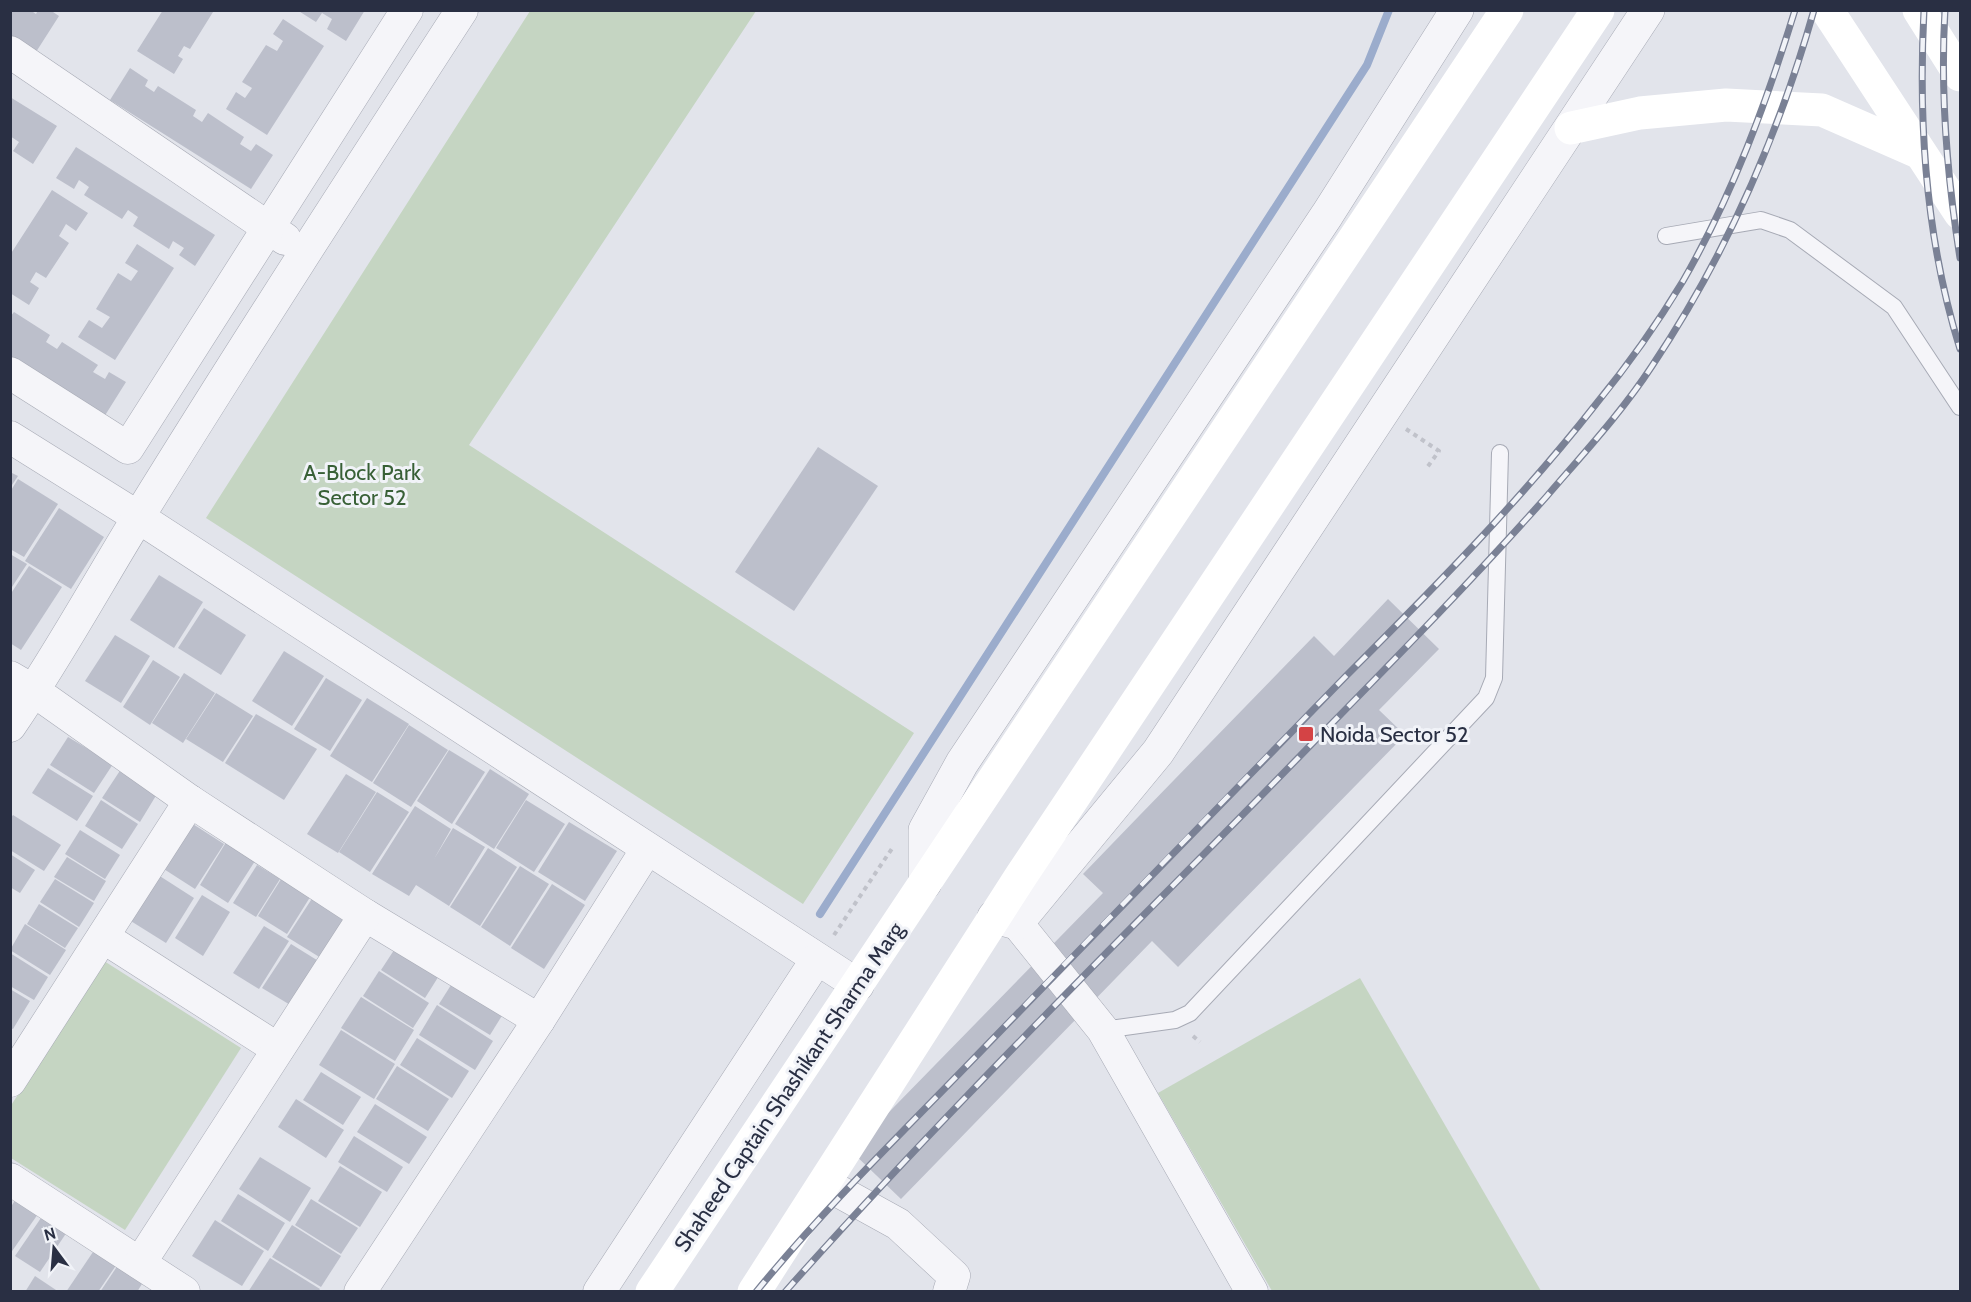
<svg xmlns="http://www.w3.org/2000/svg" width="1971" height="1302" font-family="Cabin,sans-serif">
<rect width="100%" height="100%" fill="#e2e4eb"/>
<g fill="#c5d5c2">
<polygon points="530,11 756,11 469,445 914,733 803,904 206,518"/>
<polygon points="104,961 241,1048 125,1230 11,1158 10,1107"/>
<polygon points="1360,978 1541,1291 1272,1291 1158,1093"/>
</g>
<g fill="none" stroke-linecap="round" stroke-linejoin="round">
<polyline stroke="#9baccc" stroke-width="8" points="820,914 1367,65 1389,10"/>
</g>
<g fill="#bcbfcb">
<polygon points="10,10 30,10 36,14 38,10 50,10 59,16 36,52 10,35"/>
<polygon points="163,10 211,10 213,12 190,49 184,46 178,56 183,59 174,74 137,51"/>
<polygon points="297,10 365,10 346,41 327,29 332,19 322,13 316,22"/>
<polygon points="283,19 324,46 267,135 226,109 236,92 245,98 252,88 242,82 266,45 277,51 283,41 273,34"/>
<polygon points="130,68 148,80 145,86 154,92 158,86 196,110 193,116 202,122 208,113 244,137 240,144 251,151 256,144 273,155 251,189 110,100"/>
<polygon points="10,97 57,126 33,164 13,151 19,142 10,136"/>
<polygon points="76,147 215,235 195,266 179,255 184,248 173,241 169,249 133,226 138,217 128,210 122,219 84,195 89,187 79,180 74,189 56,178"/>
<polygon points="52,190 88,213 76,231 66,224 59,236 69,243 46,278 36,272 30,282 39,288 29,305 10,293 10,255"/>
<polygon points="137,244 174,268 115,360 78,337 89,320 102,328 110,317 96,309 118,273 131,281 138,271 125,263"/>
<polygon points="14,312 50,335 46,342 57,349 62,342 98,365 93,372 105,379 109,372 126,382 104,417 10,358 10,317"/>
<polygon points="818,447 878,486 794,611 735,572"/>
<polygon points="10,472 18,476 10,488"/>
<polygon points="18,479 58,504 24,557 10,549 10,492"/>
<polygon points="59,508 104,537 71,589 25,561"/>
<polygon points="10,554 27,564 10,590"/>
<polygon points="29,566 62,587 21,650 10,643 10,595"/>
<polygon points="159,575 203,602 174,648 130,620"/>
<polygon points="1388,599 1439,649 1379,710 1405,735 1178,967 1152,941 901,1199 851,1151 1103,893 1083,874 1139,816 1314,636 1334,656"/>
<polygon points="204,608 246,635 221,675 178,648"/>
<polygon points="115,635 150,656 121,703 85,681"/>
<polygon points="284,651 324,676 292,726 252,701"/>
<polygon points="153,660 180,677 150,725 123,707"/>
<polygon points="184,673 215,693 183,743 152,723"/>
<polygon points="326,678 362,700 330,751 294,729"/>
<polygon points="216,693 253,716 223,762 186,739"/>
<polygon points="367,698 409,724 372,782 330,756"/>
<polygon points="256,714 317,749 284,800 225,763"/>
<polygon points="409,725 448,750 411,807 373,783"/>
<polygon points="68,737 113,764 94,793 50,765"/>
<polygon points="449,750 485,772 452,824 417,801"/>
<polygon points="123,766 160,789 140,822 102,798"/>
<polygon points="48,768 93,796 77,821 32,793"/>
<polygon points="490,769 529,794 494,849 455,824"/>
<polygon points="346,774 376,792 338,853 307,834"/>
<polygon points="377,792 409,812 370,872 339,852"/>
<polygon points="101,800 138,824 122,849 85,826"/>
<polygon points="526,800 565,824 534,872 496,848"/>
<polygon points="415,806 451,829 434,859 453,828 485,847 449,906 416,885 409,896 372,874"/>
<polygon points="13,815 61,845 44,871 10,850 10,819"/>
<polygon points="185,819 224,844 195,889 156,864"/>
<polygon points="569,822 617,851 585,901 538,872"/>
<polygon points="80,830 120,855 105,879 65,854"/>
<polygon points="228,839 257,858 228,903 200,885"/>
<polygon points="488,848 517,867 480,926 450,907"/>
<polygon points="10,854 35,870 20,893 10,887"/>
<polygon points="67,857 106,881 94,901 54,877"/>
<polygon points="257,865 280,879 256,917 233,903"/>
<polygon points="520,866 549,884 510,946 481,927"/>
<polygon points="155,873 194,898 166,943 126,918"/>
<polygon points="283,876 312,894 287,934 258,916"/>
<polygon points="55,879 94,903 79,927 40,902"/>
<polygon points="552,884 585,905 544,969 511,948"/>
<polygon points="202,895 230,912 203,956 175,938"/>
<polygon points="313,897 346,917 321,958 287,937"/>
<polygon points="39,904 78,928 65,948 27,924"/>
<polygon points="25,924 66,950 50,975 10,950"/>
<polygon points="264,926 289,941 259,989 233,973"/>
<polygon points="291,944 320,962 292,1006 262,988"/>
<polygon points="398,944 442,971 425,998 381,970"/>
<polygon points="10,953 48,977 34,1000 10,986"/>
<polygon points="379,971 429,1003 413,1028 363,996"/>
<polygon points="458,974 508,1006 490,1035 439,1004"/>
<polygon points="10,989 30,1001 13,1029 10,1028"/>
<polygon points="361,997 414,1030 395,1061 341,1028"/>
<polygon points="437,1005 493,1041 475,1070 419,1035"/>
<polygon points="341,1030 395,1064 374,1099 319,1065"/>
<polygon points="417,1038 469,1071 452,1098 400,1065"/>
<polygon points="397,1066 449,1099 428,1131 376,1099"/>
<polygon points="321,1072 361,1097 343,1125 303,1100"/>
<polygon points="296,1099 344,1130 326,1158 278,1127"/>
<polygon points="375,1104 427,1137 409,1164 357,1132"/>
<polygon points="354,1136 403,1167 387,1192 338,1162"/>
<polygon points="260,1157 311,1188 290,1222 239,1189"/>
<polygon points="340,1166 382,1192 360,1227 318,1201"/>
<polygon points="238,1194 285,1223 268,1251 221,1221"/>
<polygon points="16,1199 38,1214 10,1254 10,1208"/>
<polygon points="311,1199 358,1228 341,1254 295,1225"/>
<polygon points="43,1215 67,1232 40,1272 15,1256"/>
<polygon points="215,1220 264,1251 242,1286 192,1256"/>
<polygon points="292,1225 341,1256 321,1287 272,1257"/>
<polygon points="95,1249 117,1264 98,1292 66,1292"/>
<polygon points="270,1258 320,1289 318,1292 248,1292"/>
<polygon points="120,1262 145,1279 137,1292 100,1292"/>
<polygon points="35,1276 59,1292 25,1292"/>
</g>
<g fill="none" stroke-linecap="round" stroke-linejoin="round">
<g stroke="#a7aab5" stroke-width="18">
<g id="service">
<polyline points="1666,236 1761,220 1790,230 1894,307 1960,407"/>
<polyline points="1103,1030 1175,1020 1190,1013 1486,698 1494,678 1500,453"/>
</g>
</g>
<g stroke="#a7aab5" stroke-width="33">
<g id="minor">
<polyline points="10,52 285,239"/>
<polyline points="10,373 128,448 407,10"/>
<polyline points="10,437 138,517 858,985"/>
<polyline points="10,677 34,691 190,801 365,915 539,1020"/>
<path d="M10,726C57,658 96,586 139,516C244,346 353,178 462,10"/>
<polyline points="1017,923 1103,1030 1252,1292"/>
<polyline points="103,937 278,1049"/>
<polyline points="10,1081 190,801"/>
<polyline points="10,1179 184,1292"/>
<polyline points="840,1192 898,1224 954,1276 949,1292"/>
<polyline points="140,1263 365,915"/>
<polyline points="360,1292 539,1020 647,849"/>
<polyline points="599,1292 817,959"/>
</g>
</g>
<g stroke="#a7aab5" stroke-width="34">
<g id="tertiary">
<polyline points="925,883 925,830 962,763 1327,215 1457,10"/>
<polyline points="994,917 1017,923 1158,752 1648,10"/>
</g>
</g>
<g stroke="#c0c2ca" stroke-width="4" stroke-dasharray="4.5 4.5" stroke-linecap="butt">
<polyline points="1406,429 1439,451 1426,469"/>
<polyline points="834,935 893,847"/>
<polyline points="1193,1036 1200,1042"/>
</g>
<use href="#service" stroke="#f5f5f9" stroke-width="16"/>
<use href="#minor" stroke="#f5f5f9" stroke-width="32"/>
<use href="#tertiary" stroke="#f5f5f9" stroke-width="33"/>
<g stroke="#fff" stroke-width="33">
<polyline points="1827,10 1960,213"/>
<polyline points="1919,10 1960,75"/>
<polyline points="1571,128 1640,113 1726,105 1822,110 1920,153"/>
<polyline points="652,1292 1507,10"/>
<polyline points="754,1292 1021,876 1598,10"/>
</g>
<g stroke="#7a8195" stroke-width="7">
<g id="rail">
<path d="M1924,10C1918,124 1926,240 1960,349"/>
<path d="M1945,10C1940,94 1947,176 1960,258"/>
<path d="M756,1292C827,1205 908,1127 985,1047C1105,922 1226,798 1347,675C1434,588 1520,501 1596,404C1628,365 1657,324 1683,281C1732,196 1766,104 1795,10"/>
<path d="M785,1292C950,1106 1128,933 1300,756C1384,670 1468,585 1547,496C1583,454 1622,412 1652,366C1725,257 1778,137 1814,10"/>
</g>
</g>
<use href="#rail" stroke="#f1f3f8" stroke-width="4.5" stroke-dasharray="14" stroke-linecap="butt"/>
</g>
<rect fill="#d44345" stroke="#f1f3f8" stroke-width="2" x="1298" y="726" width="16" height="16" rx="3"/>
<g text-anchor="middle" dominant-baseline="central" stroke-width="6" stroke-linejoin="round" paint-order="stroke">
<g font-size="22" fill="#386036" stroke="#f1f3f8">
<text x="362" y="472">A-Block Park<tspan x="362" dy="25">Sector 52</tspan></text>
</g>
<g font-size="22" fill="#292f43" stroke="#f1f3f8" text-anchor="start">
<text x="1320" y="734">Noida Sector 52</text>
</g>
<g font-size="22" fill="#292f43" stroke="#f1f3f8">
<text transform="translate(789 1087) rotate(-56)">Shaheed Captain Shashikant Sharma Marg</text>
</g>
</g>
<rect width="1971" height="1302" fill="none" stroke="#292f43" stroke-width="24"/>
<g transform="translate(54 1248) rotate(344)" stroke="#f1f3f8" stroke-width="4.5" paint-order="stroke">
<path d="M0-4.5L10 22L0 15L-10 22Z" fill="#292f43"/>
<text y="-9" font-size="16" font-weight="bold" text-anchor="middle" fill="#292f43">N</text>
</g>
</svg>
